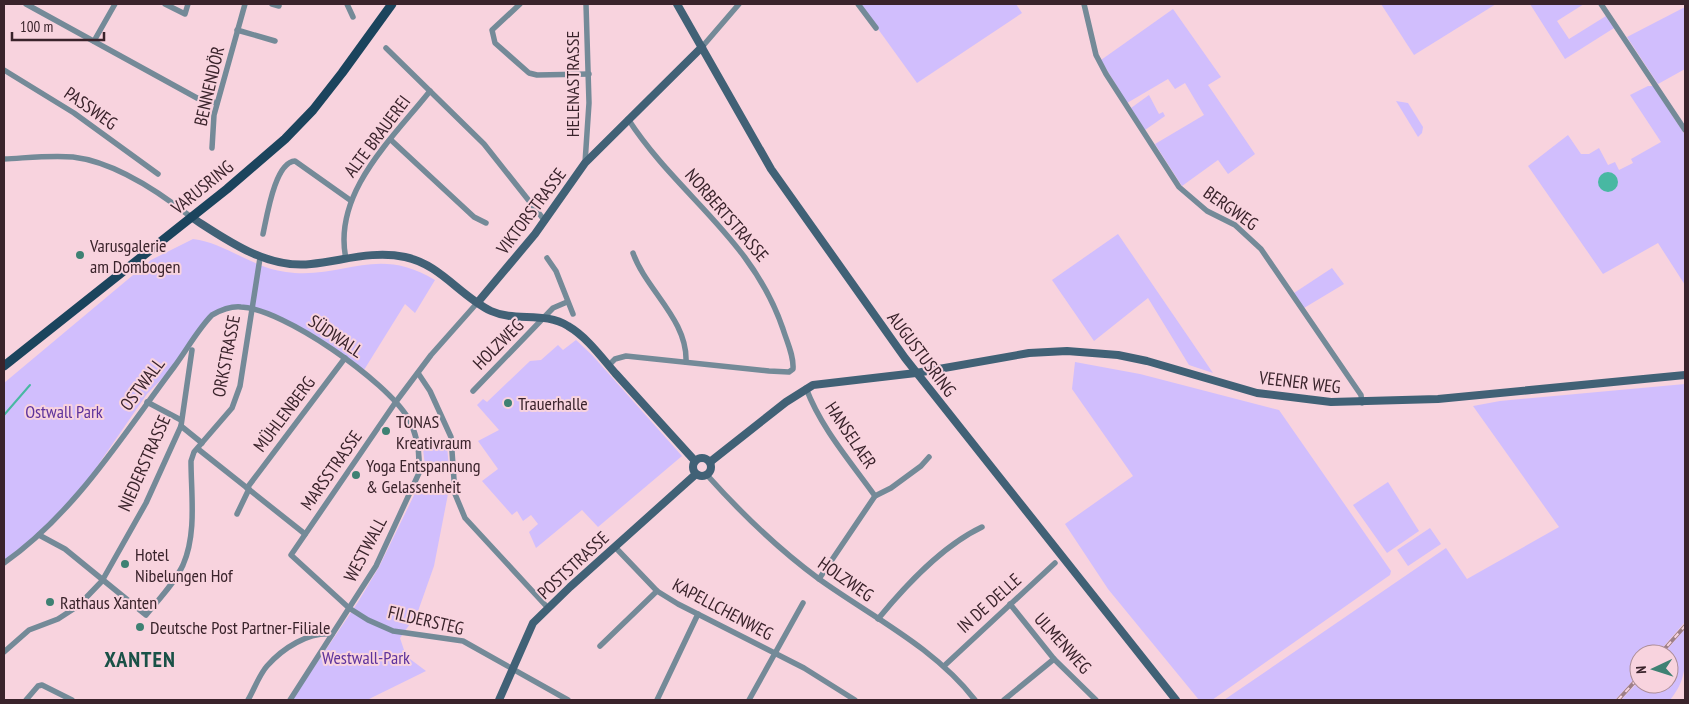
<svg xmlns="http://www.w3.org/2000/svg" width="1689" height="704" font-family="'PT Sans Narrow',sans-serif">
<rect width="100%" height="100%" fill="#f8d3de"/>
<g fill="#d1befd">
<polygon points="860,4 1016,4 1022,13 917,83"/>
<polygon points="1381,4 1496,4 1414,55"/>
<polygon points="1530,4 1584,4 1557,21 1569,39 1606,16 1614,28 1565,59"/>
<polygon points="1685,7 1685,69 1658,84 1627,37"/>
<polygon points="1173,9 1221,77 1208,85 1255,154 1228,174 1218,160 1182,186 1155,144 1204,115 1185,83 1175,89 1168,79 1127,103 1101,60"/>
<polygon points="1648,86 1653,86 1685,135 1685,285 1658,243 1603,274 1528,166 1568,135 1581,154 1589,154 1599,148 1608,165 1615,162 1619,170 1633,163 1631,159 1661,142 1630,95"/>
<polygon points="1149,95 1159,114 1163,112 1165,116 1145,130 1131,108"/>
<polygon points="1396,101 1408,103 1423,127 1422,133 1418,137"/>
<polygon points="1118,234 1213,373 1189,365 1148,298 1094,341 1052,280"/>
<path d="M193,239C226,243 252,268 286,272C343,280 376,244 435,280L415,313L405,304L364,370L287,322L241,307L212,315L178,362L147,394L78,494L34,537L4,561V383L151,260Z"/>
<polygon points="1332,268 1344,284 1304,308 1294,293"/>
<polygon points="576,340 592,355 682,456 598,527 582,510 536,548 529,532 538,524 531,515 523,521 517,511 512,515 482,481 498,469 478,441 499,430 477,405 483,399 487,402 530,361 541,360 558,345 563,350"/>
<polygon points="1075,362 1140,374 1279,410 1391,571 1390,575 1212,700 1199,700 1108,589 1065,524 1133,476 1072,389"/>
<polygon points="1685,384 1685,622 1657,654 1639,654 1639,674 1615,700 1224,700 1446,548 1467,579 1559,527 1473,406 1500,401"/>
<polygon points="447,446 449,468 425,466 423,449"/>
<polygon points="1388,482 1419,531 1387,553 1353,505"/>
<polygon points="419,485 448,494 434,566 417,614 400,638 406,656 426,671 367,700 292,700 358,602 379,567"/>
<polygon points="1430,528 1441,544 1408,566 1397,550"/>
<path d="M1685,629C1685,659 1689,677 1670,700H1621L1639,681V684H1669V654H1663Z"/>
</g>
<circle fill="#48b8a2" cx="1608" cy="182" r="10"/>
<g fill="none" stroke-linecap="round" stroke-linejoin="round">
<polyline stroke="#48b8a2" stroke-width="2" points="4,415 30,385"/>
<g stroke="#748a98" stroke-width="5.5">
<polyline points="26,4 197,98 217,103"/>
<polyline points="165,4 185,14 188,4"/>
<polyline points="272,4 279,6"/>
<polyline points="347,4 353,17"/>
<polyline points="520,4 492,30 495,43 529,73 537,75 589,74"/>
<polyline points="858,4 876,28"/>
<polyline points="1084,4 1096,55 1106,74 1179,187 1207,211 1235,225 1261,249 1361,395 1362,403"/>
<polyline points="1601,4 1685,130"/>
<polyline points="237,30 275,41"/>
<polyline points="94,41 115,4"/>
<polyline points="702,47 739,4"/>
<polyline points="386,48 484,144 545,221"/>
<polyline points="4,70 74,113 158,174"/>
<polyline points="391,140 474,217 486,223"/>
<polyline points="212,148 214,115 245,4"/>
<path d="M4,159C26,158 50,155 73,157C115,162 158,191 191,217"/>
<polyline points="585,163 589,103 586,4"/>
<path d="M263,234C267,216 275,162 295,161L350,200"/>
<path d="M633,253C646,290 688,320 686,362"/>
<polyline points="547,258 556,271 573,314"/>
<path d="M346,259C332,193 393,138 430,91"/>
<polyline points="478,302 431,355 395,403 291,555 349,608 368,620 393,631 463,641 568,700"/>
<path d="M609,365L615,359L626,356L769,371L789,372L793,369C794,356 787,342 783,329C752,238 678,196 628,119"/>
<polyline points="418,373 430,391 451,437 455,494 465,518 548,608"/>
<path d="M806,388C821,428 850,461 875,496"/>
<polyline points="473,391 553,308 567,302"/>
<polyline points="147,402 181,420"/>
<polyline points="181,426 202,443"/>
<polyline points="198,449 305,534"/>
<path d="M707,475C741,513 777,548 819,579C872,617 934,647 975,700"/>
<polyline points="247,488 345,358"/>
<polyline points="237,514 249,489"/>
<path d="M39,535L65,549L146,615C159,599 174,584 183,565C197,533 191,494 191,461L194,452L232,408L240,386L260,258"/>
<polyline points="615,547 657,591 678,604 804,668 855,700"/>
<path d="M4,563C75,513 122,436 174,367C186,351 198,329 212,315C221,310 231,306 241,307C284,309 386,381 408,418C418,435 420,453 419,473L376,566L290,700"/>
<polyline points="819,579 875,496 891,488 921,466 929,457"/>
<polyline points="1010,604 1054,659 1096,700"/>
<path d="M878,619C906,585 942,546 982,527"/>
<polyline points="600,646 657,591"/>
<polyline points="4,652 29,630 58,619 78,606 102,581 146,503 181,426 192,350"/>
<polyline points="944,666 1055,563"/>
<polyline points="26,700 38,686 42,685 72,700"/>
<path d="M248,700C254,690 259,675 267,666C283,648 308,632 332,634"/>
<polyline points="657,700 698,614"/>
<polyline points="749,700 803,603"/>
<polyline points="1004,700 1054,659"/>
</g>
<g stroke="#416176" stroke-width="8">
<polyline points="677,4 771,169 905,358 1176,700"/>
<path d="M191,217C227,240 266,269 311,264C342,261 373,250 405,257C440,264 460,296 491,311C515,322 545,311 568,326C587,337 602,358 616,374C642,403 669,432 695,461"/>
<polyline points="478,302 535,234 585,163 702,47"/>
<circle cx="702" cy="467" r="9"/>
<polyline points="710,462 786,402 813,385 916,373 1029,353 1067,351 1118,355 1147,361 1257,393 1331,402 1438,399 1685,375"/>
<polyline points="499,700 533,623 570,587 696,474"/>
</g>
<polyline stroke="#1b445d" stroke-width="9" points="4,366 227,189 285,139 313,110 342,73 392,4"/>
<g stroke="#9d7f88" stroke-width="4">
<g id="rail">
<polyline points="1660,654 1685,626"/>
<polyline points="1618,700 1639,677"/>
</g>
</g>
<use href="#rail" stroke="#f8d3de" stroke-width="2" stroke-dasharray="5.5" stroke-linecap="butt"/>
</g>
<g fill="#3e8173" stroke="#f8d3de" stroke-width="2">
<circle cx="80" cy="255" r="5"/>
<circle cx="508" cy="403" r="5"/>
<circle cx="386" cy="431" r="5"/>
<circle cx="356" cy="475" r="5"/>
<circle cx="125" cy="564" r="5"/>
<circle cx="50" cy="602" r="5"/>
<circle cx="140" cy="627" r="5"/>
</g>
<g text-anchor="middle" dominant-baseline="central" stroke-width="4" stroke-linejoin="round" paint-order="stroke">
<g font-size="18" fill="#3a232b" stroke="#f8d3de">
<text transform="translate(572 84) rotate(-90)">HELENASTRASSE</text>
<text transform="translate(209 86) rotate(-77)">BENNENDÖR</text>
<text transform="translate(91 108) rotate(35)">PASSWEG</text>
<text transform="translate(377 136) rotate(-53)">ALTE BRAUEREI</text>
<text transform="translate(202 187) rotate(-39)">VARUSRING</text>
<text transform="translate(1231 208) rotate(35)">BERGWEG</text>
<text transform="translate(531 211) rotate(-53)">VIKTORSTRASSE</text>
<text transform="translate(727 215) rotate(49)">NORBERTSTRASSE</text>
<text transform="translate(336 336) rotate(34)">SÜDWALL</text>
<text transform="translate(498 344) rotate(-45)">HOLZWEG</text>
<text transform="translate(922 354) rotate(53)">AUGUSTUSRING</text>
<text transform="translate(226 356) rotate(-79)">ORKSTRASSE</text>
<text transform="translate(1300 382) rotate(7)">VEENER WEG</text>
<text transform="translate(142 384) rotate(-53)">OSTWALL</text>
<text transform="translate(284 414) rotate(-53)">MÜHLENBERG</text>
<text transform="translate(851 435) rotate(56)">HANSELAER</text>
<text transform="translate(144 463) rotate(-66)">NIEDERSTRASSE</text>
<text transform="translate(331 470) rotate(-55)">MARSSTRASSE</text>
<text transform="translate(365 549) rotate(-62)">WESTWALL</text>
<text transform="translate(573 565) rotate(-43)">POSTSTRASSE</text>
<text transform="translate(846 579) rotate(35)">HOLZWEG</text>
<text transform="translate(989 603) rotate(-42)">IN DE DELLE</text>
<text transform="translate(723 609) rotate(28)">KAPELLCHENWEG</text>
<text transform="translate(426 620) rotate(13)">FILDERSTEG</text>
<text transform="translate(1063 643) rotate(48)">ULMENWEG</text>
</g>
<g font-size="18" fill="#3a232b" stroke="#f8d3de" text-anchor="start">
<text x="90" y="245">Varusgalerie<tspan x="90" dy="21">am Dombogen</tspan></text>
<text x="518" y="403">Trauerhalle</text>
<text x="396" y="421">TONAS<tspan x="396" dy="21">Kreativraum</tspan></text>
<text x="366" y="465">Yoga Entspannung<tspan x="366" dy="21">&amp; Gelassenheit</tspan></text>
<text x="135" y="554">Hotel<tspan x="135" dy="21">Nibelungen Hof</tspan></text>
<text x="60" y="602">Rathaus Xanten</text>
<text x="150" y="627">Deutsche Post Partner-Filiale</text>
</g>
<g font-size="18" fill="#5e339c" stroke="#f8d3de">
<text x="64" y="411">Ostwall Park</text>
<text x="366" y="657">Westwall-Park</text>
</g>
<g font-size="22" font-weight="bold" letter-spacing="1" fill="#1a5147" stroke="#f8d3de">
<text x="140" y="659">XANTEN</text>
</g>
</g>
<rect width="1689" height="704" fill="none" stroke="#3a232b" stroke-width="10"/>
<g transform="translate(1654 669) rotate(266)"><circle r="24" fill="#f8d3de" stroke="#ac8d96"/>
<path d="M0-4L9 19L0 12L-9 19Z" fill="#3e8173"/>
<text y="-8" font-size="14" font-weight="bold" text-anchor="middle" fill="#3a232b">N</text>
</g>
<path d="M12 32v8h92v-8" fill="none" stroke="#3a232b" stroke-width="2.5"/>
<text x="20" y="32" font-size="15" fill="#3a232b" stroke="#f8d3de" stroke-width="4" paint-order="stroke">100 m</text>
</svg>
